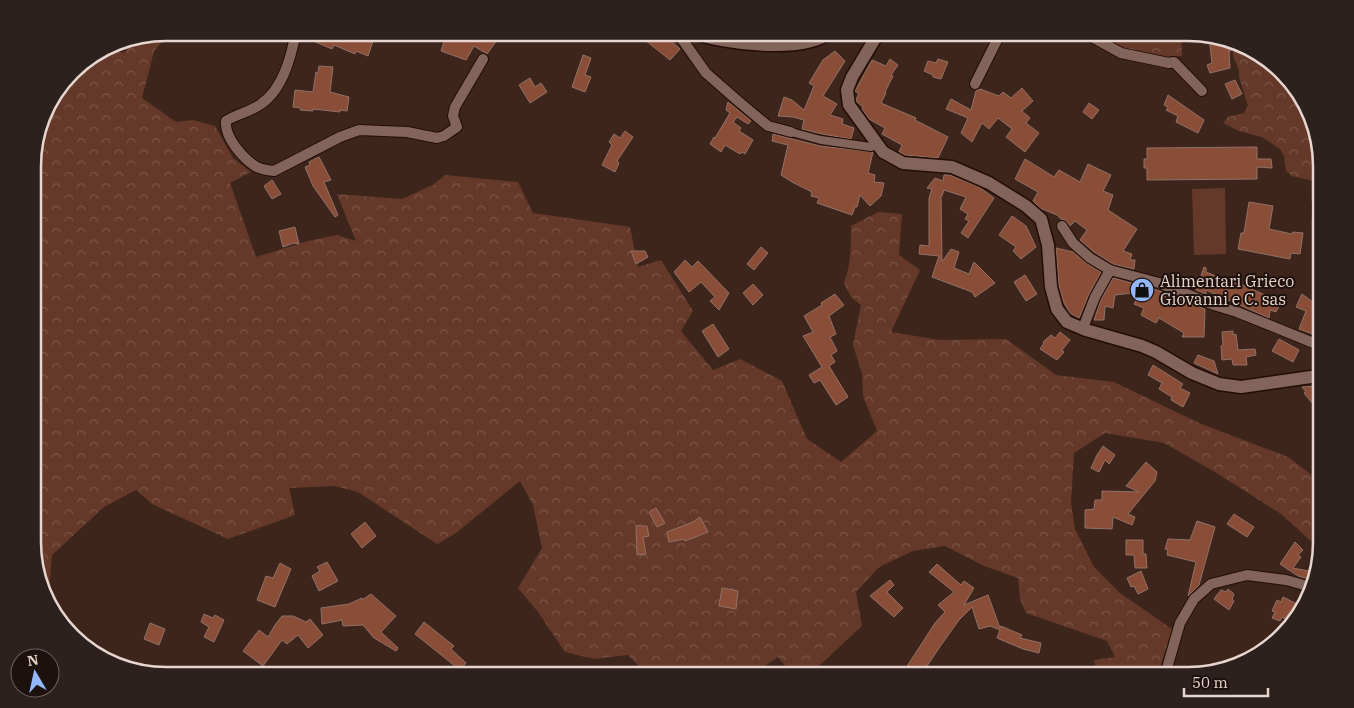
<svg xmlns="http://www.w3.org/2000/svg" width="1354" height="708" font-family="'IBM Plex Serif',serif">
<defs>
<pattern id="forest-crowns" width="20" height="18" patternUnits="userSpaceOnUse" patternTransform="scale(1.25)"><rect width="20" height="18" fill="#643929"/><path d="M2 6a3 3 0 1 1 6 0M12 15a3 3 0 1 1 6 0" fill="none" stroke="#7a5547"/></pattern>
</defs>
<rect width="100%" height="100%" fill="#3e251c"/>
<g fill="url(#forest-crowns)">
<path d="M166,33H170L154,51L142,98L176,122L193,120L215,126L233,158L251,172L230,183L256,257L308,241L337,235L356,241L337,194L402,199L433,185L445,175L518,182L533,213L630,227L638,267L661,260L693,311L681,331L713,370L740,359L782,381L807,439L841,462L877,431L863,396L862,374L853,345L861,305L851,297L844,283C851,264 851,247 851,226L878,212L902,214L899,255L920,270L891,332L940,340L1006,339L1056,375L1114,382L1199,423L1288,457L1321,482V542L1320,549L1281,514L1215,472L1164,443L1105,433L1074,453L1071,503L1075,529L1094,567L1120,593L1172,629L1158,675H1098L1094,660L1115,657L1107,641L1026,613L1020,599L1018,578L984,566L945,546L913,551L879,567L856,592L862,626L809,675H793L778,657L752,675H648L628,655L594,659L565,652L538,612L518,588L542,548L533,505L520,481L456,533L437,544L358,492L335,486L289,488L295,515L228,539L152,504L136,490L104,507L52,555L49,591H46L34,559L33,157L46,107L78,66L111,46L123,53L130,46V40Z"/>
<polygon points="1088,33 1181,33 1182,56 1138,59"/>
<polygon points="1233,43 1247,46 1299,92 1320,149 1320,162 1313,181 1292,176 1286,171 1284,156 1280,149 1262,137 1239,131 1223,123 1228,117 1244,113 1248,106 1239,77 1239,70 1233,56"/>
</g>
<polygon fill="#643929" points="1225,188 1226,254 1194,255 1192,189"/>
<g fill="#8a4d37" stroke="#907267">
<polygon points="303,32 351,32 373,41 368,56 356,51 355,54 334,45 332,49 302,36"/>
<polygon points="464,32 503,32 487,54 474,46 466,60 441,51 446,35 462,40"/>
<polygon points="635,32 661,32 680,49 670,60"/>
<polygon points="1209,37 1231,43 1231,51 1229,51 1230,68 1210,73 1207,65 1212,63"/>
<polygon points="835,51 845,61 823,96 837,104 830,115 843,119 842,124 854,128 851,139 822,134 802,129 804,120 793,117 778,116 784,97 792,100 804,110 814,86 809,83 823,60"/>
<polygon points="583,55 591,58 585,75 591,77 585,92 572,87"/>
<polygon points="890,59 898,65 891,75 893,76 885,92 886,93 881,103 916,118 915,120 948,137 938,158 905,155 899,152 902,145 882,134 885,128 869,119 862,109 863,107 857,102 856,99 859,94 855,91 872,60 886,66"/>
<polygon points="938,59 948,62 941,79 933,77 933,75 924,71 928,61 936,63"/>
<polygon points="319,66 333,67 330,92 349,97 347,111 340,110 340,112 313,109 313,111 300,110 301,108 293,107 295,90 313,92 316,72 318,73"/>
<polygon points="530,78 535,87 541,83 547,92 530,103 519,85"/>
<polygon points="1235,80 1242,94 1232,99 1225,84"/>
<polygon points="1022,88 1033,101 1022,111 1030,118 1026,123 1039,133 1025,152 1006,137 1012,129 998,118 989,129 982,123 972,142 961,133 968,118 946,109 951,99 971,110 976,91 980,89 999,96 1003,92 1011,98"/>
<polygon points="1168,95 1204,120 1198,133 1176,122 1178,116 1166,110 1168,107 1164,105"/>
<polygon points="728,102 751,121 748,124 737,117 733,122 741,128 739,131 753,140 745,154 742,152 740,154 725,145 721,152 710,144 714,137 715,138 730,113 726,110"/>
<polygon points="1089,103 1099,110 1092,119 1083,112"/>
<polygon points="625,131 633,137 617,161 619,163 615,172 602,165 612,145 609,142 614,134 620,138"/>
<polygon points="773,134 820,146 873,152 868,173 875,175 874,182 884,183 881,196 870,206 860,195 857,207 855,207 852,215 817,203 819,198 811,196 812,192 792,182 781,175 788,145 772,141"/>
<polygon points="1257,147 1257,159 1271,159 1272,168 1257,167 1257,179 1147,180 1147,168 1144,168 1144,159 1147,159 1147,148"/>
<polygon points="319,157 331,180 324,182 338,215 335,217 313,186 305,167 310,165 309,162"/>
<polygon points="1025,159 1054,177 1059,170 1080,182 1088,164 1111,175 1103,191 1113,195 1108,210 1137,229 1123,251 1132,254 1130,260 1135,260 1134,269 1113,264 1094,252 1080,240 1087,230 1075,221 1070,226 1066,220 1061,219 1057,215 1040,208 1033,201 1038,192 1015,179"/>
<polygon points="944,175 950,175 979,187 994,198 968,238 961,233 969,221 965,219 968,214 960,209 966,197 944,190 942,196 941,196 942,262 951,249 959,252 954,268 969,274 974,262 995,283 975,297 972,292 932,277 939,256 919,254 920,245 929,246 929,198 932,189 927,188 935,178 943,181"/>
<polygon points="272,180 281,194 272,199 264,186"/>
<polygon points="1249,202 1273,206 1269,229 1292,234 1293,232 1303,233 1300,254 1291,253 1290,259 1238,249 1241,233 1244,233"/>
<polygon points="1012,216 1026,226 1036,247 1021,259 1013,251 1016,247 999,235"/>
<polygon points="295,227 299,244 294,243 283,247 279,231"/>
<polygon points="761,247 768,253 754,270 747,264"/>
<polygon points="1056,248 1073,252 1086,263 1101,272 1089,294 1079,318 1070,313 1064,303 1059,286"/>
<polygon points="631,251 645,251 648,257 636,264"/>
<polygon points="685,260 692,267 698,261 729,293 719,310 710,301 715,297 701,282 689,292 674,272"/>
<polygon points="1204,267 1206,268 1206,272 1223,279 1224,277 1281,302 1276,312 1270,310 1269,318 1206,290 1206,294 1196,290"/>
<polygon points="1025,275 1037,294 1026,301 1014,282"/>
<polygon points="1113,278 1157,290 1205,309 1204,337 1182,337 1184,333 1159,318 1156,323 1141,315 1144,308 1134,304 1141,292 1115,295 1113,308 1105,306 1104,320 1094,320 1101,300"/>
<polygon points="753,284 763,295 753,305 743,293"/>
<polygon points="835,294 844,305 829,316 836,334 830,337 837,351 831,355 835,362 829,366 848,397 836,405 820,380 814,383 809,375 822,367 803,336 813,332 804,316 822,305 821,303"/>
<polygon points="1302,294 1321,308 1321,337 1299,329 1306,311 1296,307"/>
<polygon points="713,324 729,349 718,357 702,331"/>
<polygon points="1233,331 1233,335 1236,334 1238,350 1255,349 1256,355 1246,357 1247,365 1233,365 1232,359 1222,360 1221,346 1223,345 1222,332"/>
<polygon points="1060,332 1070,340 1062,350 1064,352 1057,360 1040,349 1044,343 1043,342 1051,335 1055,338"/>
<polygon points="1279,339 1299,350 1293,362 1272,351"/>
<polygon points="1198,355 1214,361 1218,374 1194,363"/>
<polygon points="1153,365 1183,384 1180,388 1190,393 1183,407 1171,400 1172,397 1159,389 1162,383 1148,375"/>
<polygon points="1321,386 1321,414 1304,393 1306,392 1302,387"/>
<polygon points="1103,446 1115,455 1109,464 1105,460 1099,472 1091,468 1097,455"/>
<polygon points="1146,462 1157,472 1155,481 1128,514 1135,517 1132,525 1113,517 1112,529 1085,528 1085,510 1094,509 1095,500 1102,500 1102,491 1139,492 1126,486"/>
<polygon points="656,508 665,523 657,527 649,512"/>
<polygon points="1234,514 1254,527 1247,537 1227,524"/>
<polygon points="700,517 708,532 685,541 684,539 669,542 667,532 693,522"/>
<polygon points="1197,521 1215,527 1199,585 1188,596 1196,562 1167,555 1168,550 1165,549 1168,539 1190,540"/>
<polygon points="365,522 376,536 362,548 351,534"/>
<polygon points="641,525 642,526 647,526 649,536 643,537 646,554 637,555 636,526"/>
<polygon points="1126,540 1143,540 1143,554 1146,554 1147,568 1135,568 1134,555 1126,555"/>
<polygon points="1295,542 1303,550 1298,555 1301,557 1293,568 1314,572 1312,580 1298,576 1280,564"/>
<polygon points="327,562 338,581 319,591 312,576 320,571 317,567"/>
<polygon points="280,563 291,569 275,607 257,600 266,576 273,578"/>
<polygon points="937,564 961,585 964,581 974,588 964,605 988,595 1000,628 1001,626 1022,635 1020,638 1041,643 1039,653 1023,649 997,638 1000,630 990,626 979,629 972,607 959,620 939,648 927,666 944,675 910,675 904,671 935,623 945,612 938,605 954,592 929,572"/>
<polygon points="1141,571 1148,589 1138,594 1134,586 1131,587 1127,578"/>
<polygon points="890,580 894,585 887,592 903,608 894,617 870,596"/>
<polygon points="722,588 738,591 736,609 719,606"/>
<polygon points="1228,589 1234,594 1232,599 1234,601 1229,610 1214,599 1221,590 1226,592"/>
<polygon points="371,594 396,616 381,632 398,648 396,651 374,638 363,625 343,626 342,620 322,624 321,608 349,604 362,598 362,600"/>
<polygon points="1283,597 1299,605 1295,613 1291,612 1287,620 1282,617 1280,621 1272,618 1275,612 1272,611 1277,600 1281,602"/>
<polygon points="204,614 213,618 215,615 224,620 214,642 204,637 209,627 201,622"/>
<polygon points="282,616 293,616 306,622 310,619 323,635 308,648 298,635 287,644 282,640 263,666 243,651 259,630 268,637 275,625"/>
<polygon points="424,622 454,646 451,649 466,663 460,670 415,634"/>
<polygon points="150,623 165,629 159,645 144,639"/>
</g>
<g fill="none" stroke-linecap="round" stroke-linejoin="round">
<g stroke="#240d05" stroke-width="10">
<polyline id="pedestrian" points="791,132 821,140 871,147"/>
</g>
<g stroke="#240d05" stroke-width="12">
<g id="minor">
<path d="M296,32C291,57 283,89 261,104C250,112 237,114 226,121C224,137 243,158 255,166C261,170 268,170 274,171L340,137L359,130L407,132L437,138L444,136L457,127L453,116L455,107L483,59"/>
<polyline points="677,32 706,73 738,101 768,126 791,132"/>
<polyline points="1083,32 1121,53 1169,63 1174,62 1202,91"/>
<polyline points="975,84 1001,32"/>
<polyline points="1062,226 1073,243 1090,258 1110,270 1159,283 1214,305 1237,312 1321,346"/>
<polyline points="1083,328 1095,297 1110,270"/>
<polyline points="1165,675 1180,623 1194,599 1211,584 1247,575 1286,580 1311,587"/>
</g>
</g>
<g stroke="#240d05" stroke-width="15">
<g id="tertiary">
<path d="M691,32C721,44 805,54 830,32"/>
<polyline points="879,32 852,77 847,90 849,105 883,152 903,163 952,167 989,183 1026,206 1041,219 1048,245 1051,287 1057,309 1067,322 1086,330 1142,346 1156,352 1192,373 1219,384 1241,387 1311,377 1321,377"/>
<path d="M1321,190C1319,200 1316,214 1321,223"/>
</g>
</g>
<use href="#pedestrian" stroke="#82645a" stroke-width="8"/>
<use href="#minor" stroke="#82645a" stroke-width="10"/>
<use href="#tertiary" stroke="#82645a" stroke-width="12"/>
</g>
<defs>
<g id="shop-disc" transform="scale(1.25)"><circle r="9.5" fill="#92b7fd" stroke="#1d110d"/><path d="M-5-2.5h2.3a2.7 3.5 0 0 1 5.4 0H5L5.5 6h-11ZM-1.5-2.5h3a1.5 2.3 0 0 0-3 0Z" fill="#111"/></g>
</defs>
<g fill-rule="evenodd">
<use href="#shop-disc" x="1142" y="290"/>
</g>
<g text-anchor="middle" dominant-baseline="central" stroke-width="4" stroke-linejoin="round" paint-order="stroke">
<g font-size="16" fill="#e7d6cf" stroke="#1d110d" text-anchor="start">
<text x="1160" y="281">Alimentari Grieco<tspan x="1160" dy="18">Giovanni e C. sas</tspan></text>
</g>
</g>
<path d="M0 0H1354V708H0ZM166 41H1188A125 125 0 0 1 1313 166V542A125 125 0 0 1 1188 667H166A125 125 0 0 1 41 542V166A125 125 0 0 1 166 41Z" fill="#2d211d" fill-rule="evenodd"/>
<path fill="none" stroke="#e7d6cf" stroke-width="2.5" d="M166 41H1188A125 125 0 0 1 1313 166V542A125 125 0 0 1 1188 667H166A125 125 0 0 1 41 542V166A125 125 0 0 1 166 41Z"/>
<g transform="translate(35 673) rotate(351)"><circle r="24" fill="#1d110d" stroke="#6e605b"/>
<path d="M0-4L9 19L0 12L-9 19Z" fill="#92b7fd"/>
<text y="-8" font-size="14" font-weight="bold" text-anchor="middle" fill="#e7d6cf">N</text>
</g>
<path d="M1184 688v8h84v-8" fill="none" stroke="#e7d6cf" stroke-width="2.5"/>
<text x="1192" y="688" font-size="15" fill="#e7d6cf" stroke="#1d110d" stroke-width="4" paint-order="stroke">50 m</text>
</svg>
